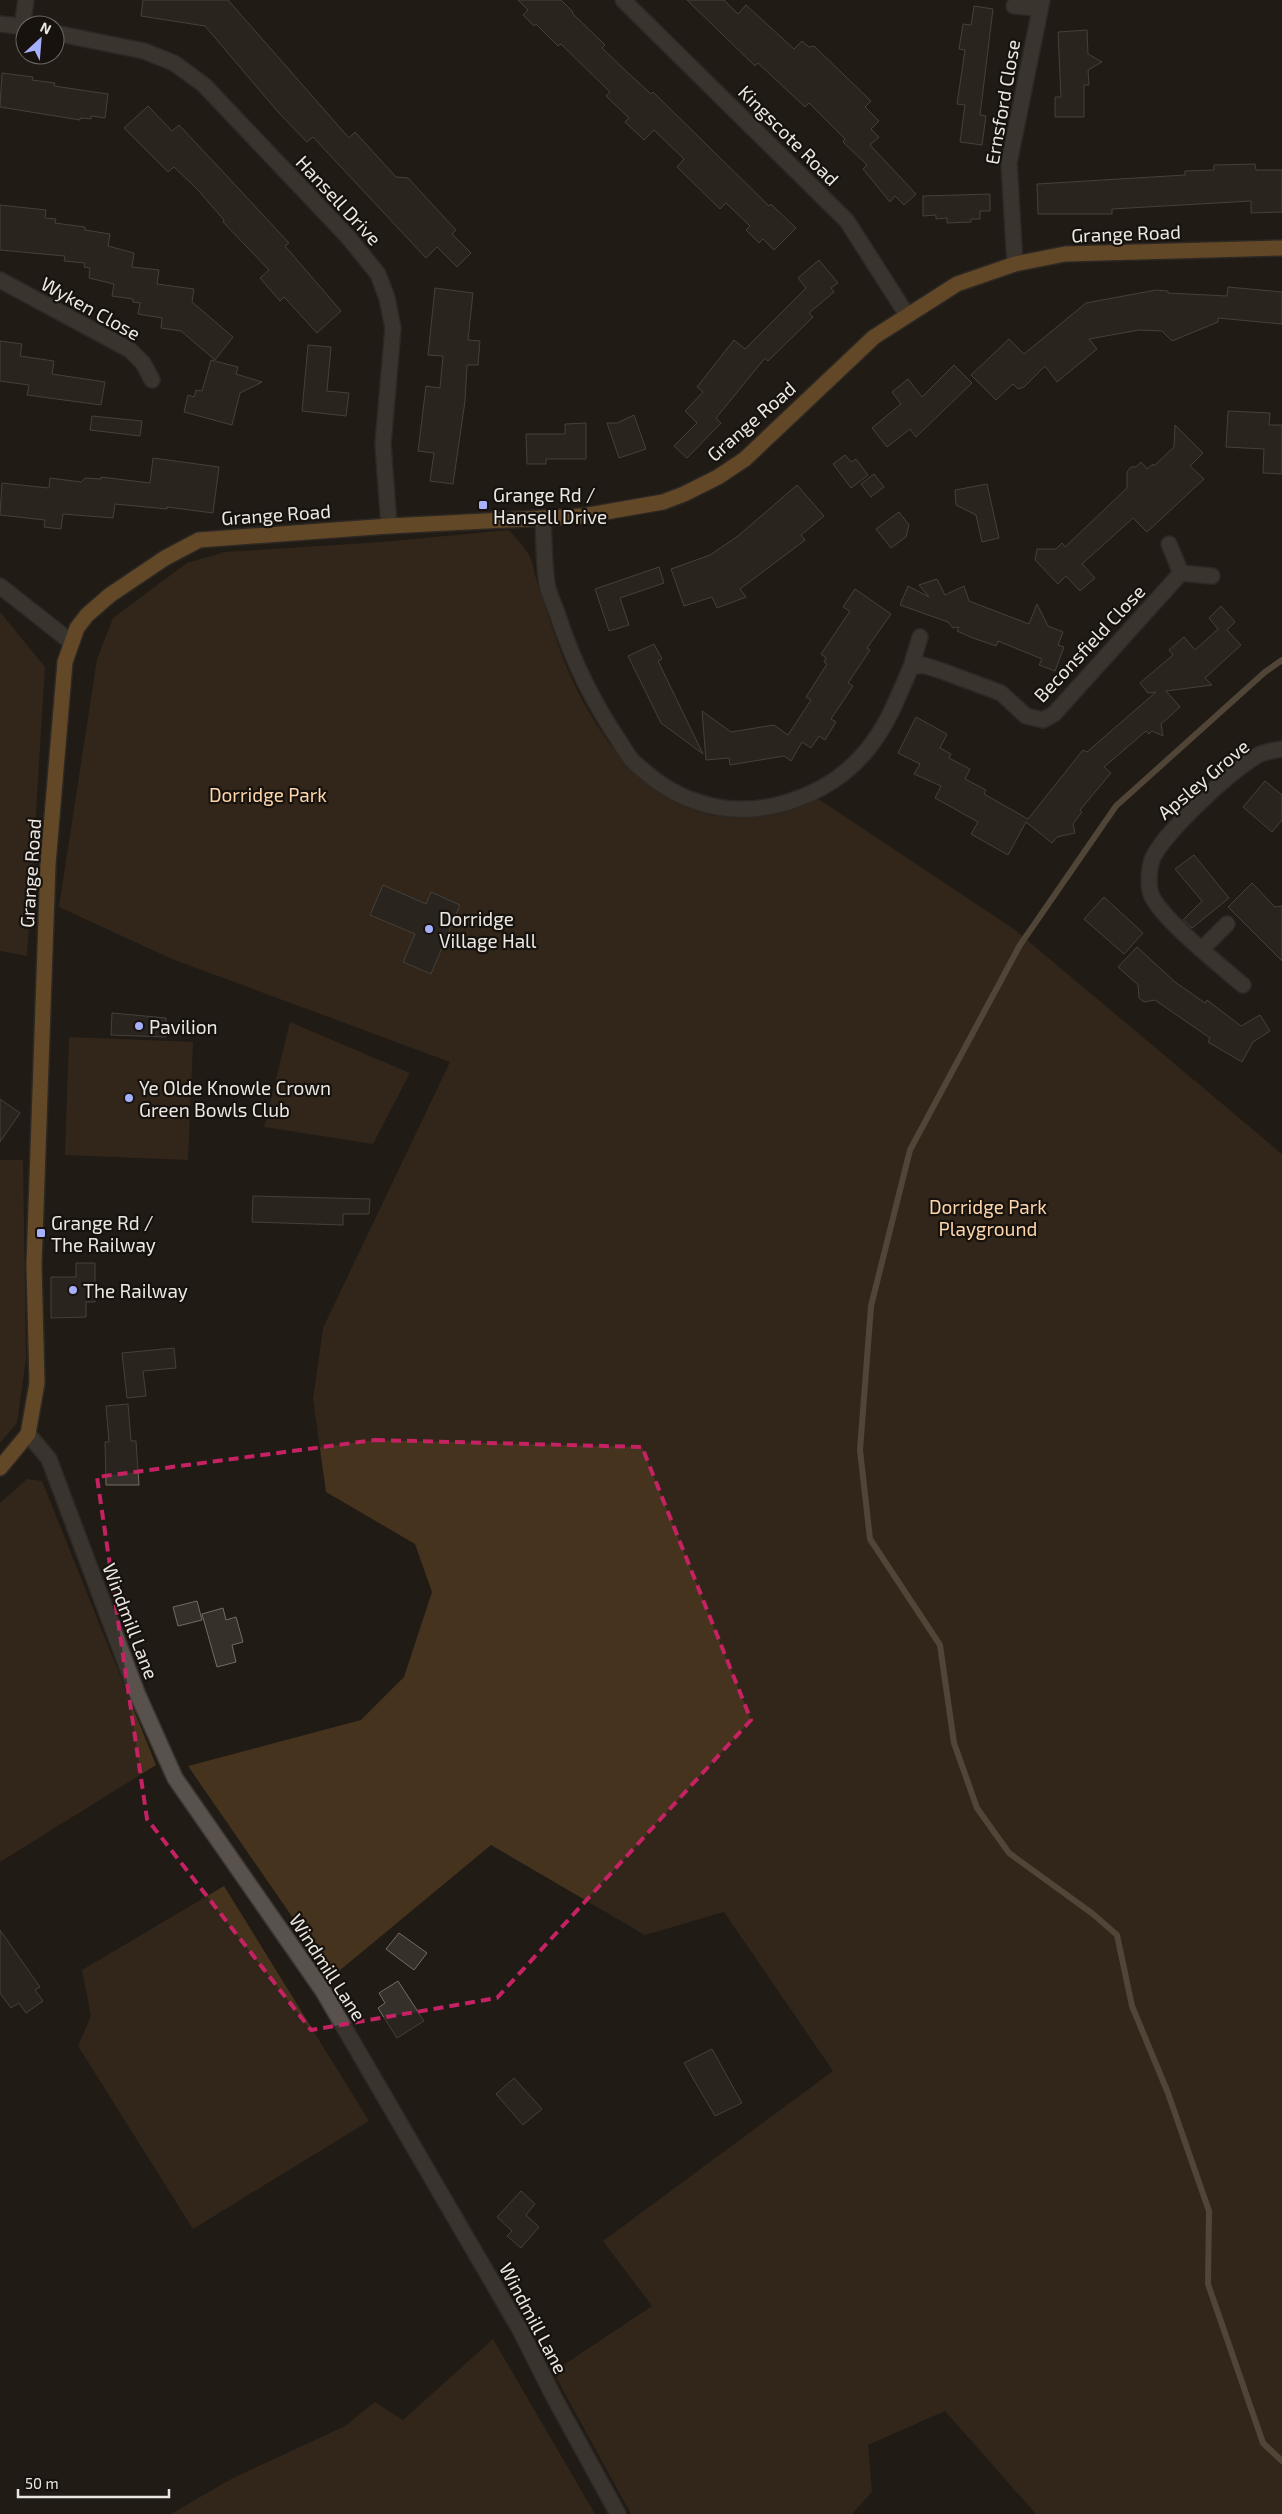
<svg xmlns="http://www.w3.org/2000/svg" width="1282" height="2514" font-family="'Exo 2',sans-serif">
<rect width="100%" height="100%" fill="#211b16"/>
<g fill="#45331e">
<path d="M509,530C515,537 523,545 528,553C533,561 534,573 537,582C547,612 557,645 570,675C604,750 661,823 751,818C774,816 796,806 817,798L1014,929L1282,1154V2514H1036L945,2411L868,2445L872,2492L852,2514H631L553,2372L652,2306L603,2241L833,2071L724,1912L645,1935L491,1845L333,1976L188,1766L361,1720L404,1677L432,1592L415,1544L326,1492L313,1399L323,1328L450,1062L172,959L59,907L97,659L113,618L187,563L225,552L382,542Z"/>
<polygon points="0,612 45,667 27,956 0,951"/>
<polygon points="290,1022 410,1073 373,1144 264,1127"/>
<polygon points="69,1037 193,1042 188,1160 65,1155"/>
<polygon points="0,1160 23,1160 26,1359 17,1423 0,1443"/>
<polygon points="27,1479 42,1481 156,1765 0,1862 0,1503"/>
<polygon points="224,1886 369,2121 193,2229 78,2046 91,2016 82,1970"/>
<polygon points="493,2339 595,2514 171,2514 233,2478 345,2426 375,2402 403,2420"/>
</g>
<g fill="none" stroke-linecap="round" stroke-linejoin="round">
<polyline stroke="#8c7862" stroke-width="6" points="1282,660 1265,672 1116,806 1020,945 910,1150 871,1306 860,1450 870,1539 940,1645 954,1743 977,1808 1009,1853 1093,1914 1117,1935 1132,2006 1168,2093 1209,2211 1208,2284 1263,2443 1282,2461"/>
</g>
<g fill="#35302a" stroke="#726c66">
<polygon points="143,0 228,0 349,138 355,132 396,177 408,178 456,230 452,234 471,253 457,267 437,247 426,258 313,137 307,142 279,113 205,26 141,16"/>
<polygon points="518,0 561,0 573,12 572,13 605,45 602,48 628,73 651,94 653,92 769,206 771,204 796,228 774,250 763,239 759,243 746,230 750,226 726,203 720,209 677,167 684,159 654,130 644,140 625,122 629,118 606,96 610,92 561,44 558,46 536,24 534,26 523,15 528,10"/>
<polygon points="687,0 724,0 738,14 746,5 794,49 802,41 809,47 814,46 871,101 865,107 879,121 871,129 879,137 870,145 916,194 904,205 895,196 890,202 863,169 867,165 843,142 845,139 809,103 805,107 758,63 755,66"/>
<polygon points="974,6 993,9 980,115 986,116 982,145 960,142 965,105 957,104 965,50 959,49 963,24 971,25"/>
<polygon points="1087,30 1088,54 1102,62 1088,70 1089,85 1084,85 1084,117 1055,117 1055,97 1061,97 1058,32"/>
<polygon points="2,73 33,77 32,80 55,83 54,86 108,94 105,118 91,116 91,119 80,118 80,120 0,107"/>
<polygon points="148,106 172,131 179,125 225,174 289,243 285,246 341,311 317,333 284,297 280,301 260,278 269,270 223,222 224,220 198,190 174,167 168,172 124,128"/>
<polygon points="1255,164 1256,170 1282,170 1282,212 1251,213 1251,201 1112,209 1112,214 1038,214 1037,184 1185,175 1185,171 1214,170 1214,165"/>
<polygon points="990,194 990,211 980,211 980,219 971,219 971,222 947,223 947,218 936,219 936,215 923,216 923,196"/>
<polygon points="0,205 46,210 45,218 56,219 55,223 85,227 85,230 110,234 108,246 134,253 132,267 159,270 157,284 194,289 192,302 233,337 215,360 181,331 161,328 162,318 138,314 140,303 133,302 133,299 112,296 114,284 89,278 90,268 84,267 85,263 64,261 65,256 0,250"/>
<polygon points="819,260 838,283 831,288 834,292 809,313 813,317 768,361 765,358 716,418 721,423 687,458 674,446 697,423 685,411 703,392 697,387 734,340 745,349 806,288 798,278"/>
<polygon points="1228,287 1282,292 1282,324 1218,318 1218,322 1172,341 1162,331 1139,330 1089,339 1097,349 1057,382 1045,366 1024,387 1018,389 1013,384 996,400 971,375 1009,339 1024,354 1086,303 1156,290 1168,291 1168,293 1227,296"/>
<polygon points="435,288 473,293 468,340 480,341 478,365 467,365 465,401 453,484 430,481 434,453 418,451 426,386 440,388 443,356 428,355"/>
<polygon points="0,341 22,344 20,356 54,361 52,374 105,382 101,405 27,395 29,385 0,381"/>
<polygon points="308,345 331,347 327,391 349,393 346,416 302,411"/>
<polygon points="211,360 238,367 236,374 262,382 240,393 232,425 184,412 188,395 194,397 196,390 202,391"/>
<polygon points="954,365 972,383 916,437 910,429 887,447 872,428 901,404 892,392 908,379 922,397"/>
<polygon points="1228,411 1270,413 1269,425 1282,425 1282,474 1263,473 1264,449 1226,447"/>
<polygon points="634,415 646,449 619,458 607,423 617,423"/>
<polygon points="92,416 142,421 140,436 90,430"/>
<polygon points="586,423 586,459 546,459 546,464 527,464 526,434 565,434 565,424"/>
<polygon points="1175,425 1203,453 1190,466 1204,479 1147,532 1133,518 1082,564 1095,578 1080,591 1066,576 1058,584 1035,560 1037,549 1056,549 1062,543 1065,547 1127,488 1127,472 1131,467 1136,467 1141,462 1147,469 1153,464 1154,466 1174,447"/>
<polygon points="845,455 851,462 856,459 868,475 851,488 833,464"/>
<polygon points="153,458 219,467 213,513 167,507 167,509 115,504 113,518 63,514 61,529 44,527 45,520 0,515 2,483 49,488 50,478 81,482 85,478 101,479 101,477 150,483"/>
<polygon points="874,474 884,487 871,497 861,484"/>
<polygon points="987,484 999,538 982,542 976,515 956,505 955,490"/>
<polygon points="797,485 824,516 801,535 805,540 740,589 746,597 717,608 712,597 684,606 671,569 710,555 738,536"/>
<polygon points="899,512 909,525 906,537 891,548 876,529"/>
<polygon points="659,567 664,583 620,598 629,625 609,631 595,589"/>
<polygon points="937,579 945,595 964,586 969,601 1029,624 1037,604 1048,626 1063,632 1058,645 1064,647 1055,671 1039,665 1042,659 998,641 996,646 973,638 957,631 959,627 953,628 948,622 900,605 908,586 929,597 919,585"/>
<polygon points="855,589 891,614 867,648 870,650 848,683 853,686 831,719 836,722 825,740 819,736 811,748 802,742 791,761 784,756 730,765 729,758 706,760 702,711 731,732 774,725 788,735 811,700 806,697 827,664 824,662 826,658 821,654 850,611 843,607"/>
<polygon points="1221,606 1235,622 1227,630 1241,645 1205,678 1212,685 1166,691 1180,707 1161,724 1163,736 1152,731 1149,734 1146,731 1104,767 1111,773 1080,810 1082,812 1073,824 1075,833 1057,837 1052,843 1026,822 1008,855 971,834 978,822 935,798 941,786 914,774 920,764 898,753 916,717 947,734 940,748 951,754 949,758 970,769 965,779 986,790 984,794 1028,819 1083,750 1087,752 1156,692 1148,693 1140,683 1173,655 1169,650 1184,637 1195,650 1218,629 1209,618"/>
<polygon points="654,644 662,659 658,661 703,754 661,723 628,656"/>
<polygon points="1265,781 1282,795 1282,820 1272,832 1243,807"/>
<polygon points="1194,855 1229,898 1192,928 1183,920 1202,901 1175,869"/>
<polygon points="1252,883 1275,907 1282,906 1282,961 1228,907"/>
<polygon points="383,885 426,904 431,892 460,905 431,974 403,962 415,934 370,915"/>
<polygon points="1104,897 1143,933 1124,954 1084,919"/>
<polygon points="1137,947 1175,982 1205,1003 1207,1000 1241,1026 1260,1015 1270,1031 1253,1042 1242,1062 1208,1042 1210,1038 1155,1000 1144,1002 1139,998 1138,985 1118,967"/>
<polygon points="112,1013 166,1018 166,1037 111,1035"/>
<polygon points="0,1099 20,1113 0,1142"/>
<polygon points="253,1196 370,1199 369,1214 343,1214 343,1225 252,1222"/>
<polygon points="76,1263 95,1263 95,1302 86,1302 86,1317 51,1318 51,1277 76,1277"/>
<polygon points="174,1348 176,1368 143,1371 146,1396 127,1398 122,1353"/>
<polygon points="128,1404 131,1441 136,1441 139,1485 106,1485 105,1442 109,1442 106,1406"/>
<polygon points="197,1601 202,1620 178,1626 173,1607"/>
<polygon points="223,1608 226,1620 236,1617 243,1642 232,1645 236,1662 217,1667 202,1614"/>
<polygon points="0,1930 40,1987 35,1990 43,2001 26,2013 19,2003 11,2008 0,1993"/>
<polygon points="399,1933 427,1953 414,1970 386,1949"/>
<polygon points="398,1981 424,2021 397,2038 378,2008 385,2003 379,1993"/>
<polygon points="712,2049 742,2103 715,2116 684,2063"/>
<polygon points="514,2078 542,2109 523,2125 496,2094"/>
<polygon points="521,2191 535,2204 526,2215 539,2227 521,2248 507,2236 512,2231 497,2217"/>
</g>
<g fill="none" stroke-linecap="round" stroke-linejoin="round">
<g stroke="#3c3834" stroke-width="18">
<g id="minor">
<polyline points="623,0 847,221 907,315"/>
<polyline points="1014,6 1039,8"/>
<polyline points="0,24 25,27"/>
<polyline points="22,27 26,0"/>
<polyline points="55,33 144,51 174,63 204,85 348,237 378,274 387,298 393,328 383,444 389,526"/>
<polyline points="1015,264 1009,163 1042,0"/>
<polyline points="0,280 130,350 143,363 152,380"/>
<path d="M543,520C544,541 544,563 547,584C549,595 555,606 558,616C573,661 593,703 620,742C624,749 629,758 635,763C652,779 673,794 695,801C755,823 828,798 867,750C888,725 898,696 911,667L923,665L942,671L1001,693L1026,716L1043,720L1054,714L1181,573"/>
<polyline points="1169,544 1181,573 1212,576"/>
<polyline points="0,586 71,642"/>
<polyline points="911,667 920,637"/>
<polyline points="1202,949 1227,924"/>
<path d="M1243,985C1222,967 1159,917 1151,894C1148,886 1149,868 1152,860C1160,836 1240,761 1263,753C1269,751 1276,750 1282,749"/>
<polyline points="28,1434 49,1459 137,1693 175,1778 323,1991 519,2328 555,2399 618,2514"/>
</g>
</g>
<g stroke="#3c3834" stroke-width="18">
<polyline id="major" points="0,1468 28,1434 37,1383 34,1265 48,864 65,662 77,628 87,615 110,595 165,558 199,540 389,526 583,516 663,502 684,494 718,477 745,459 874,337 957,284 1015,264 1065,254 1282,248"/>
</g>
<use href="#minor" stroke="#59524c" stroke-width="15"/>
<use href="#major" stroke="#b27e3a" stroke-width="15"/>
</g>
<path d="M0 0H1282V2514H0ZM375,1440L642,1447L751,1720L497,1998L311,2030L147,1819L97,1477Z" fill="#211b16" fill-opacity=".55" fill-rule="evenodd"/>
<path fill="none" stroke="#c42262" stroke-width="4" stroke-dasharray="10 6" stroke-linejoin="round" d="M375,1440L642,1447L751,1720L497,1998L311,2030L147,1819L97,1477Z"/>
<g fill="#a7b0fc" stroke="#17120d" stroke-width="2">
<rect x="478" y="500" width="10" height="10" rx="2.5"/>
<circle cx="429" cy="929" r="5"/>
<circle cx="139" cy="1026" r="5"/>
<circle cx="129" cy="1098" r="5"/>
<rect x="36" y="1228" width="10" height="10" rx="2.5"/>
<circle cx="73" cy="1290" r="5"/>
</g>
<g text-anchor="middle" dominant-baseline="central" stroke-width="4.5" stroke-linejoin="round" paint-order="stroke">
<g font-size="19" fill="#ebe8e4" stroke="#17120d">
<text transform="translate(1002 102) rotate(-80)">Ernsford Close</text>
<text transform="translate(789 135) rotate(45)">Kingscote Road</text>
<text transform="translate(339 200) rotate(47)">Hansell Drive</text>
<text transform="translate(1126 233) rotate(-2)">Grange Road</text>
<text transform="translate(91 308) rotate(29)">Wyken Close</text>
<text transform="translate(751 421) rotate(-41)">Grange Road</text>
<text transform="translate(276 514) rotate(-4)">Grange Road</text>
<text transform="translate(1089 643) rotate(-47)">Beconsfield Close</text>
<text transform="translate(1203 779) rotate(-40)">Apsley Grove</text>
<text transform="translate(30 873) rotate(-86)">Grange Road</text>
<text transform="translate(131 1621) rotate(69)">Windmill Lane</text>
<text transform="translate(328 1967) rotate(57)">Windmill Lane</text>
<text transform="translate(534 2318) rotate(62)">Windmill Lane</text>
</g>
<g font-size="19" fill="#ebe8e4" stroke="#17120d" text-anchor="start">
<text x="493" y="494">Grange Rd /<tspan x="493" dy="22">Hansell Drive</tspan></text>
<text x="439" y="918">Dorridge<tspan x="439" dy="22">Village Hall</tspan></text>
<text x="149" y="1026">Pavilion</text>
<text x="139" y="1087">Ye Olde Knowle Crown<tspan x="139" dy="22">Green Bowls Club</tspan></text>
<text x="51" y="1222">Grange Rd /<tspan x="51" dy="22">The Railway</tspan></text>
<text x="83" y="1290">The Railway</text>
</g>
<g font-size="19" fill="#fdd6ac" stroke="#17120d">
<text x="268" y="794">Dorridge Park</text>
<text x="988" y="1206">Dorridge Park<tspan x="988" dy="22">Playground</tspan></text>
</g>
</g>
<g transform="translate(40 40) rotate(26)"><circle r="24" fill="#17120d" stroke="#6c6863"/>
<path d="M0-4L9 19L0 12L-9 19Z" fill="#a7b0fc"/>
<text y="-8" font-size="14" font-weight="bold" text-anchor="middle" fill="#ebe8e4">N</text>
</g>
<path d="M18 2489v8h151v-8" fill="none" stroke="#ebe8e4" stroke-width="2.5"/>
<text x="25" y="2489" font-size="15" fill="#ebe8e4" stroke="#17120d" stroke-width="4" paint-order="stroke">50 m</text>
</svg>
